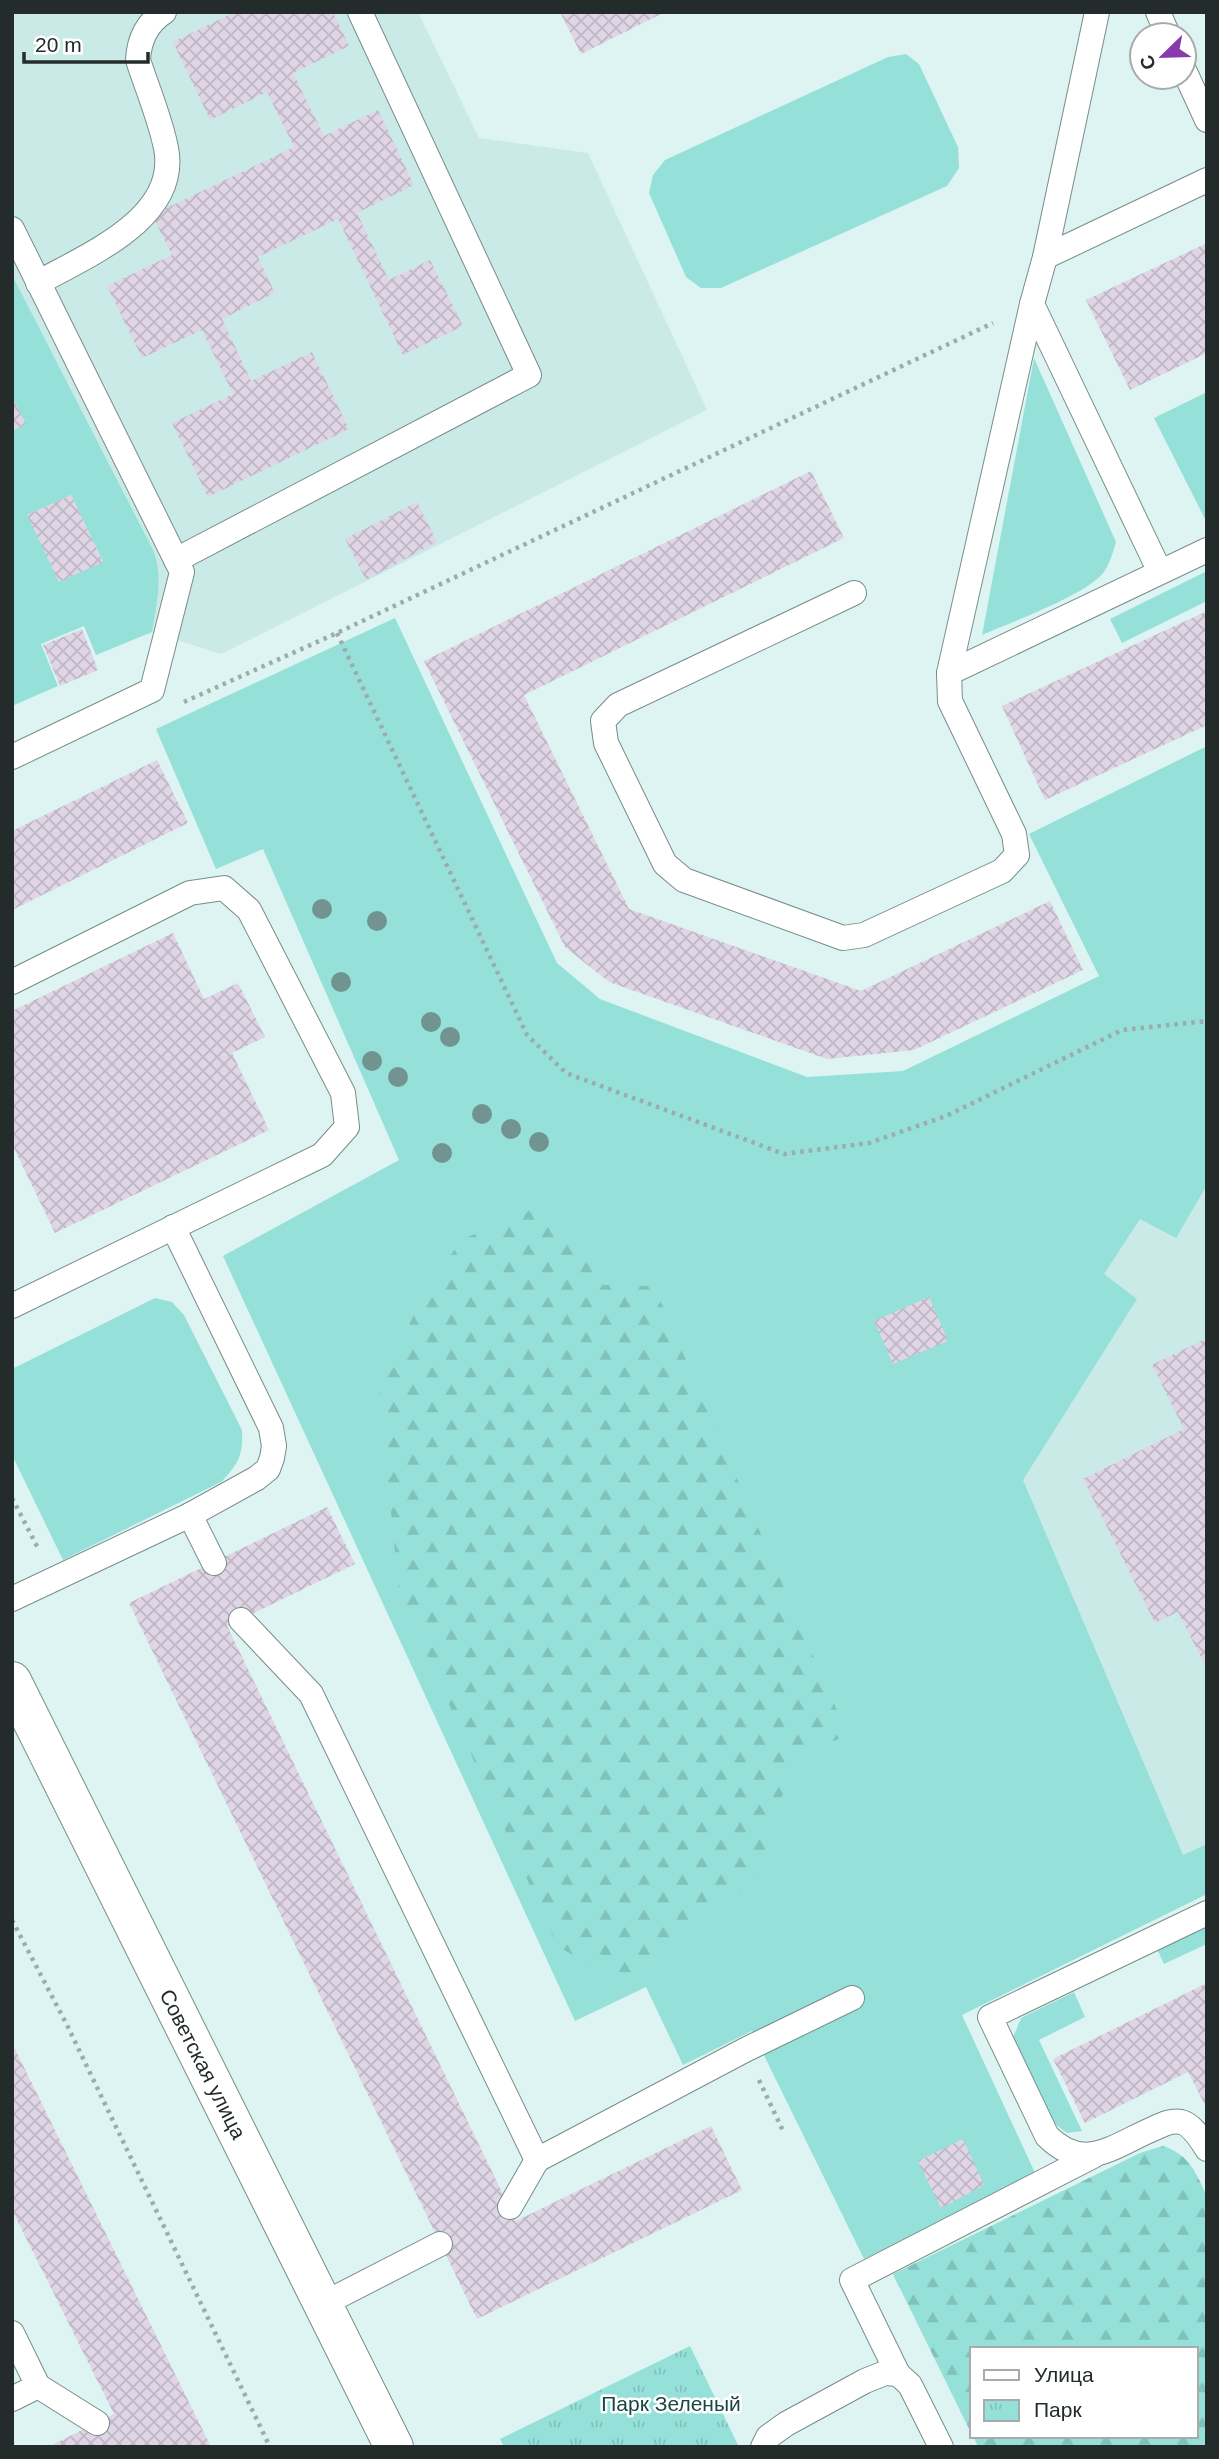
<svg xmlns="http://www.w3.org/2000/svg" width="1219" height="2459" font-family="Helvetica,sans-serif">
<defs>
<pattern id="forest-firs" width="22" height="20" patternUnits="userSpaceOnUse" patternTransform="scale(1.75)"><rect width="22" height="20" fill="#95e1da"/><path d="M5 1l3.5 6h-7zM16 11l3.5 6h-7z" fill="#80c1bb"/></pattern>
<pattern id="park-tufts" width="24" height="20" patternUnits="userSpaceOnUse" patternTransform="scale(1.75)"><rect width="24" height="20" fill="#95e1da"/><path d="M3 7l-1-3M5 7V3M7 7l1-3M15 17l-1-3M17 17v-4M19 17l1-3" fill="none" stroke="#80c1bb"/></pattern>
<pattern id="building-cross-hatch" width="8" height="8" patternUnits="userSpaceOnUse" patternTransform="scale(1.75)"><rect width="8" height="8" fill="#dfd5e5"/><path d="M0 0l8 8M0 8l8-8" fill="none" stroke="#bfb7c5"/></pattern>
</defs>
<rect width="100%" height="100%" fill="#ddf4f2"/>
<g fill="#caeae7">
<polygon points="12,12 418,12 479,138 588,153 707,410 221,654 152,632 96,655 84,626 53,603 12,514"/>
<polygon points="1207,1076 1207,1894 815,1251"/>
</g>
<g fill="#95e1da" fill-rule="evenodd">
<polygon points="906,54 919,64 958,147 959,168 947,186 721,288 701,288 686,277 649,193 653,175 665,160 888,57"/>
<path d="M12,275L153,550C164,577 156,605 152,632L96,655L84,626L41,644L58,686L12,706V431L25,424L12,397ZM71,495L103,561L28,515Z"/>
<path d="M1034,358L1116,542C1113,552 1110,563 1104,572C1088,594 1010,623 982,635Z"/>
<polygon points="1207,392 1207,523 1154,418"/>
<polygon points="1207,571 1207,601 1122,643 1110,619"/>
<polygon points="395,618 557,963 600,999 807,1077 903,1071 1099,976 1029,834 1207,746 1207,1185 1176,1238 1140,1219 1104,1274 1137,1299 1023,1480 1183,1855 1207,1844 1207,1894 962,2015 1037,2177 864,2259 752,2031 683,2065 646,1987 575,2021 223,1256 399,1160 263,849 216,869 156,729"/>
<path d="M155,1298L172,1302L184,1315L242,1430C243,1456 239,1463 221,1482L63,1560L12,1455V1369Z"/>
<polygon points="1207,1925 1207,1944 1164,1964 1157,1949"/>
<polygon points="1074,1992 1085,2017 1039,2040 1082,2131 1067,2133 1051,2121 1012,2040 1021,2018"/>
</g>
<g fill="url(#forest-firs)">
<polygon points="531,1210 563,1224 603,1285 654,1286 848,1736 800,1752 774,1816 757,1879 641,1975 601,1971 557,1946 399,1593 379,1390 422,1297 461,1240"/>
<path d="M1163,2146C1190,2155 1195,2172 1207,2196V2447H978L973,2436H1196V2349H972V2435L893,2274L1140,2153Z"/>
</g>
<polygon fill="url(#park-tufts)" points="690,2346 739,2447 504,2447 500,2439"/>
<g fill="url(#building-cross-hatch)">
<polygon points="235,12 333,12 349,46 293,73 324,136 378,110 414,185 357,213 389,280 430,260 463,326 403,355 338,219 258,257 275,293 222,319 251,381 312,352 349,429 208,497 172,423 233,394 202,330 142,358 107,286 172,255 152,215 294,147 267,92 210,120 173,42"/>
<polygon points="560,12 665,12 581,54"/>
<polygon points="1207,243 1207,353 1130,390 1086,300"/>
<polygon points="12,397 26,424 12,431"/>
<polygon points="811,471 844,538 524,695 629,909 861,991 1050,901 1083,970 914,1050 827,1059 609,982 565,947 424,661"/>
<polygon points="71,495 103,562 59,582 27,515"/>
<polygon points="417,502 437,542 366,580 345,539"/>
<polygon points="1207,611 1207,725 1045,800 1002,706"/>
<polygon points="82,629 98,670 60,686 43,645"/>
<polygon points="157,760 188,823 12,910 12,831"/>
<polygon points="173,933 204,999 238,983 265,1037 232,1053 269,1130 55,1233 12,1144 12,1011"/>
<polygon points="929,1297 948,1341 893,1364 874,1321"/>
<polygon points="1207,1338 1207,1669 1178,1612 1155,1623 1083,1479 1184,1429 1152,1365"/>
<polygon points="327,1507 355,1564 227,1626 516,2221 711,2126 742,2190 477,2319 129,1603"/>
<polygon points="1207,1983 1207,2109 1188,2072 1085,2123 1053,2059"/>
<polygon points="12,2043 211,2447 48,2447 114,2414 12,2210"/>
<polygon points="963,2139 984,2185 941,2208 918,2161"/>
</g>
<g fill="none" stroke-linecap="round" stroke-linejoin="round">
<g stroke="#778d8a" stroke-width="26">
<g id="service">
<polyline points="1158,12 1168,35"/>
<polyline points="1184,70 1207,120"/>
<polyline points="12,229 182,572 152,690 12,757"/>
<polyline points="1045,257 1207,180"/>
<path d="M38,283C87,255 180,218 166,148C160,118 147,88 138,60C139,40 147,23 164,12"/>
<polyline points="1032,304 1160,572"/>
<polyline points="176,560 529,375 360,12"/>
<polyline points="854,593 618,705 603,721 606,743 665,864 684,880 843,938 864,935 1002,871 1017,855 1014,834 950,701 949,673 1032,304 1045,257 1097,12"/>
<polyline points="949,673 1207,550"/>
<polyline points="12,982 190,893 224,888 249,910 343,1093 347,1127 322,1155 12,1306"/>
<polyline points="190,1515 214,1563"/>
<polyline points="12,1599 190,1515 257,1478 268,1469 272,1458 274,1446 271,1428 173,1227"/>
<polyline points="241,1620 311,1694 537,2160"/>
<path d="M1207,1913L990,2017L1047,2136C1085,2174 1114,2145 1155,2128C1163,2124 1172,2120 1181,2122C1193,2125 1201,2140 1207,2149"/>
<polyline points="510,2207 537,2160 745,2050 852,1998"/>
<polyline points="323,2304 440,2244"/>
<polyline points="12,2333 38,2386 97,2423"/>
<polyline points="898,2374 852,2280 1093,2156"/>
<polyline points="12,2399 38,2386"/>
<polyline points="763,2447 768,2437 786,2424 865,2381 885,2373 898,2374 910,2385 941,2447"/>
</g>
</g>
<g stroke="#778d8a" stroke-width="40">
<polyline id="tertiary" points="12,1681 394,2447"/>
</g>
<g stroke="#9bacab" stroke-width="4.5" stroke-dasharray="3.5 5" stroke-linecap="butt">
<polyline points="337,633 527,1035 566,1073 784,1154 869,1143 946,1116 1122,1030 1207,1021"/>
<polyline points="184,702 337,633 993,323"/>
<polyline points="12,1498 39,1550"/>
<polyline points="12,1920 67,2025 270,2447"/>
<polyline points="759,2080 784,2133"/>
</g>
<use href="#service" stroke="#fff" stroke-width="24"/>
<use href="#tertiary" stroke="#fff" stroke-width="38"/>
</g>
<g fill="#719491">
<circle cx="322" cy="909" r="10"/>
<circle cx="377" cy="921" r="10"/>
<circle cx="341" cy="982" r="10"/>
<circle cx="431" cy="1022" r="10"/>
<circle cx="450" cy="1037" r="10"/>
<circle cx="372" cy="1061" r="10"/>
<circle cx="398" cy="1077" r="10"/>
<circle cx="482" cy="1114" r="10"/>
<circle cx="511" cy="1129" r="10"/>
<circle cx="539" cy="1142" r="10"/>
<circle cx="442" cy="1153" r="10"/>
</g>
<g text-anchor="middle" dominant-baseline="central" stroke-width="5" stroke-linejoin="round" paint-order="stroke">
<g font-size="21" fill="#242c2b" stroke="#fff">
<text transform="translate(203 2064) rotate(63)">Советская улица</text>
</g>
<g font-size="21" fill="#194542" stroke="#fff">
<text x="671" y="2403">Парк Зеленый</text>
</g>
</g>
<rect width="1219" height="2459" fill="none" stroke="#242c2b" stroke-width="28"/>
<rect x="970" y="2347" width="228" height="91" fill="#ffffff" stroke="#a7abaa" stroke-width="2"/>
<rect x="984" y="2370" width="35" height="10" fill="#ffffff" stroke="#a7abaa" stroke-width="2"/>
<text x="1034" y="2382" font-size="21" fill="#242c2b">Улица</text>
<rect x="984" y="2400" width="35" height="21" fill="url(#park-tufts)" stroke="#a7abaa" stroke-width="2"/>
<text x="1034" y="2417" font-size="21" fill="#242c2b">Парк</text>
<g transform="translate(1163 56) rotate(247)"><circle r="33" fill="#ffffff" stroke="#a7abaa" stroke-width="2"/>
<path d="M0-5L12 26L0 18L-12 26Z" fill="#873aab"/>
<text y="-10" font-size="19" font-weight="bold" text-anchor="middle" fill="#242c2b">С</text>
</g>
<path d="M24 52v10h124v-10" fill="none" stroke="#242c2b" stroke-width="3.5"/>
<text x="35" y="52" font-size="21" fill="#242c2b" stroke="#ffffff" stroke-width="5" paint-order="stroke">20 m</text>
</svg>
